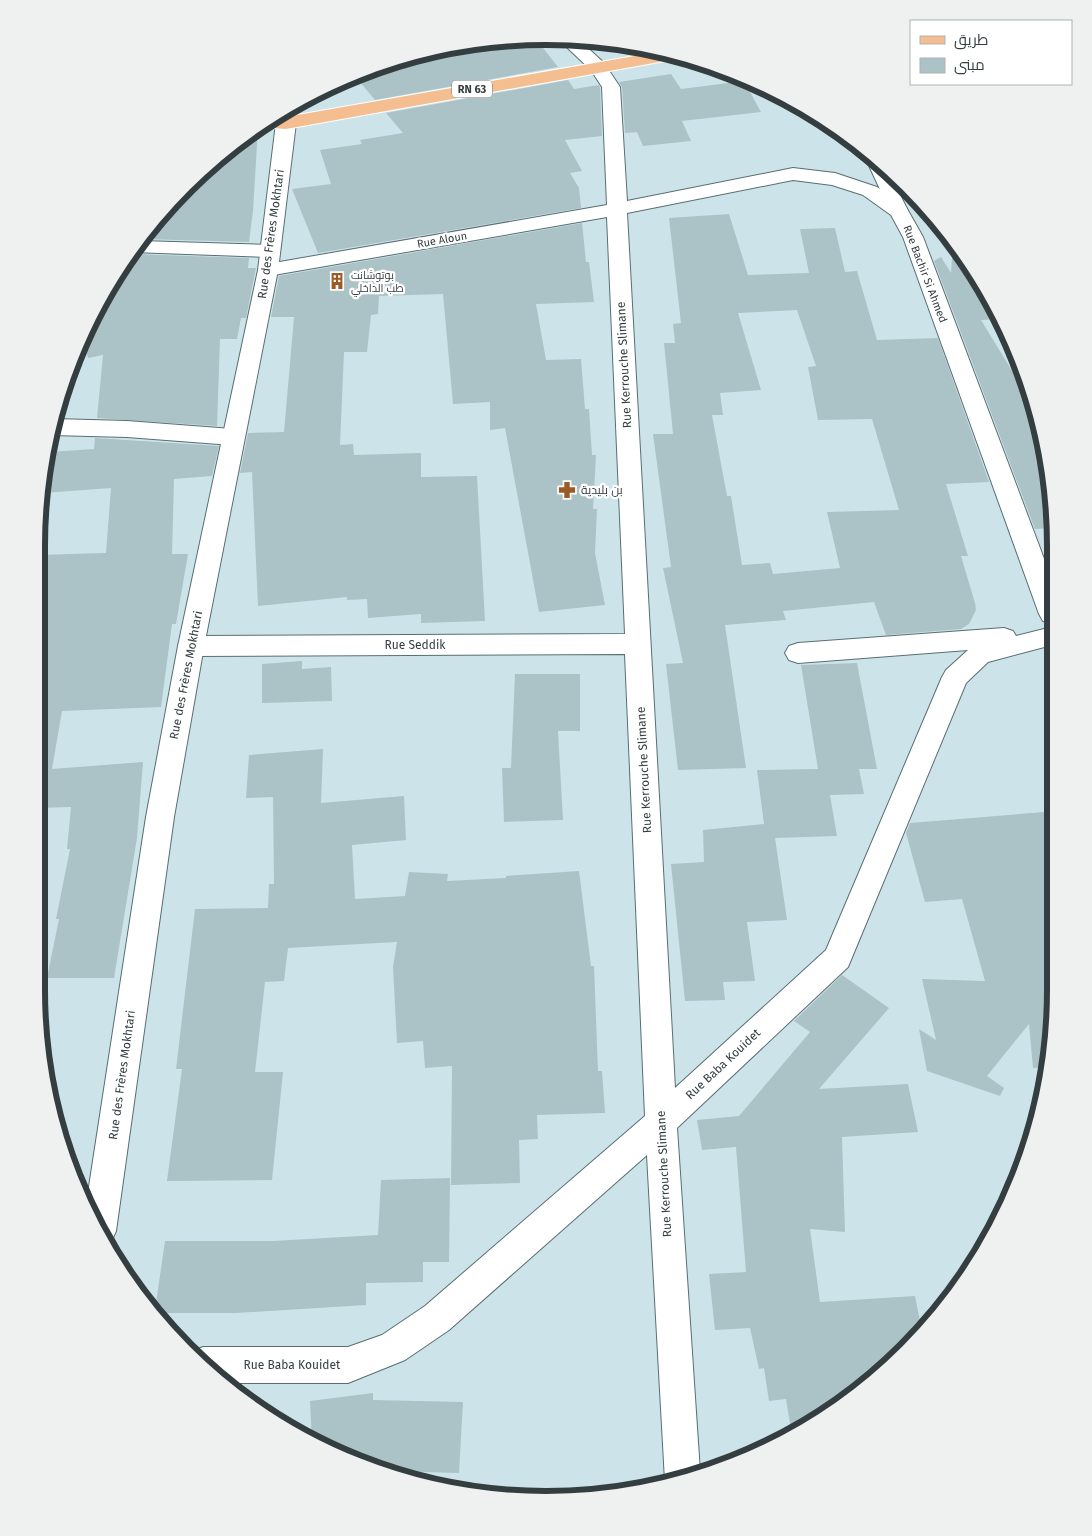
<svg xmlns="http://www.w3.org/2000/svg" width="1092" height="1536" font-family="'Fira Sans',Cairo,sans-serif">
<rect width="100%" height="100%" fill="#cce4e9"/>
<g fill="#abc3c7" fill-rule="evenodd">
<polygon points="536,39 558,67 375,100 355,76 382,63 480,41"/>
<polygon points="671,74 681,89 744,81 761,112 682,121 691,141 643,146 637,132 625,133 622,87 619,82"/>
<polygon points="568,80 574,89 599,85 600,88 602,136 565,140 582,171 570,173 579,188 581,208 318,253 292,189 331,184 320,150 362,144 360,140 403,133 386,113"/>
<polygon points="258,128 253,211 249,242 142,239 163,210 174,198 189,198 192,180 210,163"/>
<path d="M729,214L748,275L809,273L800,229L835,228L845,272L857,271L877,340L938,338L989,482L946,484L968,556H961L975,603L976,610L969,624L961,629L886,635L874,602L783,611L786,620L725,625L746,768L678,770L666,664L683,663L663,568L671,567L653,434H673L664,343H675L673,324L681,323L669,218ZM797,310L816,366L808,367L818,420L872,419L899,510L827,512L840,568L773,574L770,563L742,565L731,496H727L712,415H723L720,393L761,390L738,313Z"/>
<polygon points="582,223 586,262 589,262 594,302 536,304 546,360 581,359 585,409 589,409 592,455 596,455 593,509 597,509 595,553 605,605 539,612 505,428 490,430 490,402 453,404 443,294 379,296 378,314 371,315 367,352 344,352 340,445 353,444 354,455 421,453 421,477 477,476 485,621 421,623 421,614 368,618 367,599 347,600 347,597 258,606 252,472 240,473 248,433 284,432 294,317 271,317 279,276"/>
<polygon points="953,246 1002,319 981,320 1014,374 1025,372 1029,382 1051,479 1052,528 1035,529 934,261 941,257 951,273"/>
<polygon points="131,254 249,258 248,268 256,268 246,318 241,318 237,339 220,339 217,426 97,418 103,355 88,358 82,336 105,291"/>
<polygon points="95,438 219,446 212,476 174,479 172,554 188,554 176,624 172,624 161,707 62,711 52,769 143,762 137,838 114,978 47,978 59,919 56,919 70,849 67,849 71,807 36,808 36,555 106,553 111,488 43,493 49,452 94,449"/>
<polygon points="302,661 302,669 331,667 332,701 262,703 262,664"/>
<polygon points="857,663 877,769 859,769 864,794 830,795 837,836 775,838 787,920 747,922 755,981 723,982 725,1000 685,1001 671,864 704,862 703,830 764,824 757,770 818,769 801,665"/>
<polygon points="515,674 580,674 580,731 558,731 563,820 504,822 502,768 511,768"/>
<polygon points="323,749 321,803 404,796 406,840 352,845 355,899 405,896 409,872 448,874 447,881 506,878 506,876 579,871 591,966 594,966 598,1071 602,1071 605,1113 537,1115 538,1139 519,1140 520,1183 451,1185 452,1066 425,1068 423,1041 397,1043 393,967 397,942 288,948 284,981 265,982 255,1072 283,1072 272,1180 167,1181 182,1069 176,1069 195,909 268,908 269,884 274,884 273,797 246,798 249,755"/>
<polygon points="1044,812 1054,838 1055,1023 1047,1067 1033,1068 1029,1024 987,1076 1004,1088 1000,1096 927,1071 919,1029 936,1040 922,979 985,981 962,899 925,902 906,833 910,823"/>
<polygon points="842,975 889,1008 819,1089 908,1084 918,1132 842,1137 845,1232 810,1229 820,1302 915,1296 922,1331 882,1373 792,1436 786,1399 769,1401 764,1368 759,1369 750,1328 715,1330 709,1274 746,1272 736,1147 702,1150 697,1120 739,1116 810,1032 794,1021"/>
<polygon points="450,1178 449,1262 423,1262 423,1282 366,1283 366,1305 236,1313 157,1313 155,1310 165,1241 273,1241 378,1235 381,1180"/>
<polygon points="373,1393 373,1400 463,1402 459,1473 385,1471 321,1447 312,1441 310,1401"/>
</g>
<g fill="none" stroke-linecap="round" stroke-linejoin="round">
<g stroke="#586e73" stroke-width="2">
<polygon id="pedestrian" points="867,153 889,172 908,211 905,215 893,215 890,211 865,157"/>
</g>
<g stroke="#586e73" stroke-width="2">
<g id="minor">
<polygon points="576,37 604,63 620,87 627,201 793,168 835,173 877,187 906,207 923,237 1052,580 1052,623 1043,621 1039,614 903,237 891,215 863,195 832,185 793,180 627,213 675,1088 826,950 942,677 946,670 968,650 798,663 789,660 785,653 789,646 798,643 1004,628 1013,631 1016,636 1052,627 1052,645 988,662 966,683 848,967 677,1128 700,1472 665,1481 647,1155 449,1330 405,1360 348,1383 224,1383 210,1373 191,1352 203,1347 348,1347 382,1335 425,1306 645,1116 625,654 191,656 182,653 178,646 182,639 191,636 625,634 607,217 268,276 261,274 258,270 261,266 268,264 607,205 602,87 591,70 557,38"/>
<polygon points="140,241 269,245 276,247 279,251 276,255 269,257 132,252"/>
<polygon points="54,419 127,421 232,429 240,432 244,437 240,442 232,445 127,437 52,435 50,434"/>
</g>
</g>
<g stroke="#586e73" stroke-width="2">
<polygon id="tertiary" points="286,117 293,119 296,123 278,270 204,646 174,817 116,1231 111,1242 107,1244 86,1206 146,817 178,646 258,270 276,123 279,119"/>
</g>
<g stroke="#fff" stroke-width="2">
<polygon id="primary" points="663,51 687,57 286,129 259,127 273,117 286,117"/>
</g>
<use href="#pedestrian" fill="#fff" fill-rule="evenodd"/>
<use href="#minor" fill="#fff" fill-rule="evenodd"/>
<use href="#tertiary" fill="#fff" fill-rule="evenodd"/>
<use href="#primary" fill="#f5be91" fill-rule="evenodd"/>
</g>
<defs>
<g id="building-bare" transform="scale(1.35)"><path d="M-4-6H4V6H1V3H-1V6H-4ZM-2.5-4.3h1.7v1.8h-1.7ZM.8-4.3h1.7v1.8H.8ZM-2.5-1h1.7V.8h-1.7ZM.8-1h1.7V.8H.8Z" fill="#9c5b25" stroke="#fff" stroke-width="2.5" paint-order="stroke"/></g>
<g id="pharmacy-bare" transform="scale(1.35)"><path d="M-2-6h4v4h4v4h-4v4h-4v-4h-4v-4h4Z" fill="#9c5b25" stroke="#fff" stroke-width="2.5" paint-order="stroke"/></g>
</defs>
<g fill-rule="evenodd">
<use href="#building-bare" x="337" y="281"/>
<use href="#pharmacy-bare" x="567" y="490"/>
</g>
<g text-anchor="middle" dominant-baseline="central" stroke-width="4.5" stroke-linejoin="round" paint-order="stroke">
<rect fill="#fff" stroke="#717879" stroke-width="1" x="452" y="80.5" width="40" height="17" rx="4"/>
<g font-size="11" font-weight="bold" fill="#343e40">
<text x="472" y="89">RN 63</text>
</g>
<g font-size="11" fill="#343e40" stroke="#fff">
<text transform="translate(442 240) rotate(-10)">Rue Aloun</text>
<text transform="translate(925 274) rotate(69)">Rue Bachir Si Ahmed</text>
</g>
<g font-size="11" fill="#343e40" stroke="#fff" text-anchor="start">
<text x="351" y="275">بوتوشانت<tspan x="351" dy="13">طب الداخلي</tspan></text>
</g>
<g font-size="12" fill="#343e40" stroke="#fff">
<text transform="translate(271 234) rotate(-82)">Rue des Frères Mokhtari</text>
<text transform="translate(624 365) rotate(-93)">Rue Kerrouche Slimane</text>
<text x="415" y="645">Rue Seddik</text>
<text transform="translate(186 675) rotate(-79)">Rue des Frères Mokhtari</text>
<text transform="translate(644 770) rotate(-93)">Rue Kerrouche Slimane</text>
<text transform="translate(723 1064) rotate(-43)">Rue Baba Kouidet</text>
<text transform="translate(122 1075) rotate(-82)">Rue des Frères Mokhtari</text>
<text transform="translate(664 1174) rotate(-93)">Rue Kerrouche Slimane</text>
<text x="292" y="1365">Rue Baba Kouidet</text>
</g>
<g font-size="12" fill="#343e40" stroke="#fff" text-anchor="start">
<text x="581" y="490">بن بليدية</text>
</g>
</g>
<path d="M0 0H1092V1536H0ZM546 45H546A501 501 0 0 1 1047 546V990A501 501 0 0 1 546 1491H546A501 501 0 0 1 45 990V546A501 501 0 0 1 546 45Z" fill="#eff0f0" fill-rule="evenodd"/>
<path fill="none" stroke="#343e40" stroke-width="6" d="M546 45H546A501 501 0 0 1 1047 546V990A501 501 0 0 1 546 1491H546A501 501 0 0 1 45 990V546A501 501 0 0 1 546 45Z"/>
<rect x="910" y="20" width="162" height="65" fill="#ffffff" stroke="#aeb2b3"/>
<rect x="920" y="36" width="25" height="8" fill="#f5be91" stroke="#aeb2b3"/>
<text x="954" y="45" font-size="15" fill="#343e40">طريق</text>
<rect x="920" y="58" width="25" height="15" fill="#abc3c7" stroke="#aeb2b3"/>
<text x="954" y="70" font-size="15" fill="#343e40">مبنى</text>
</svg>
